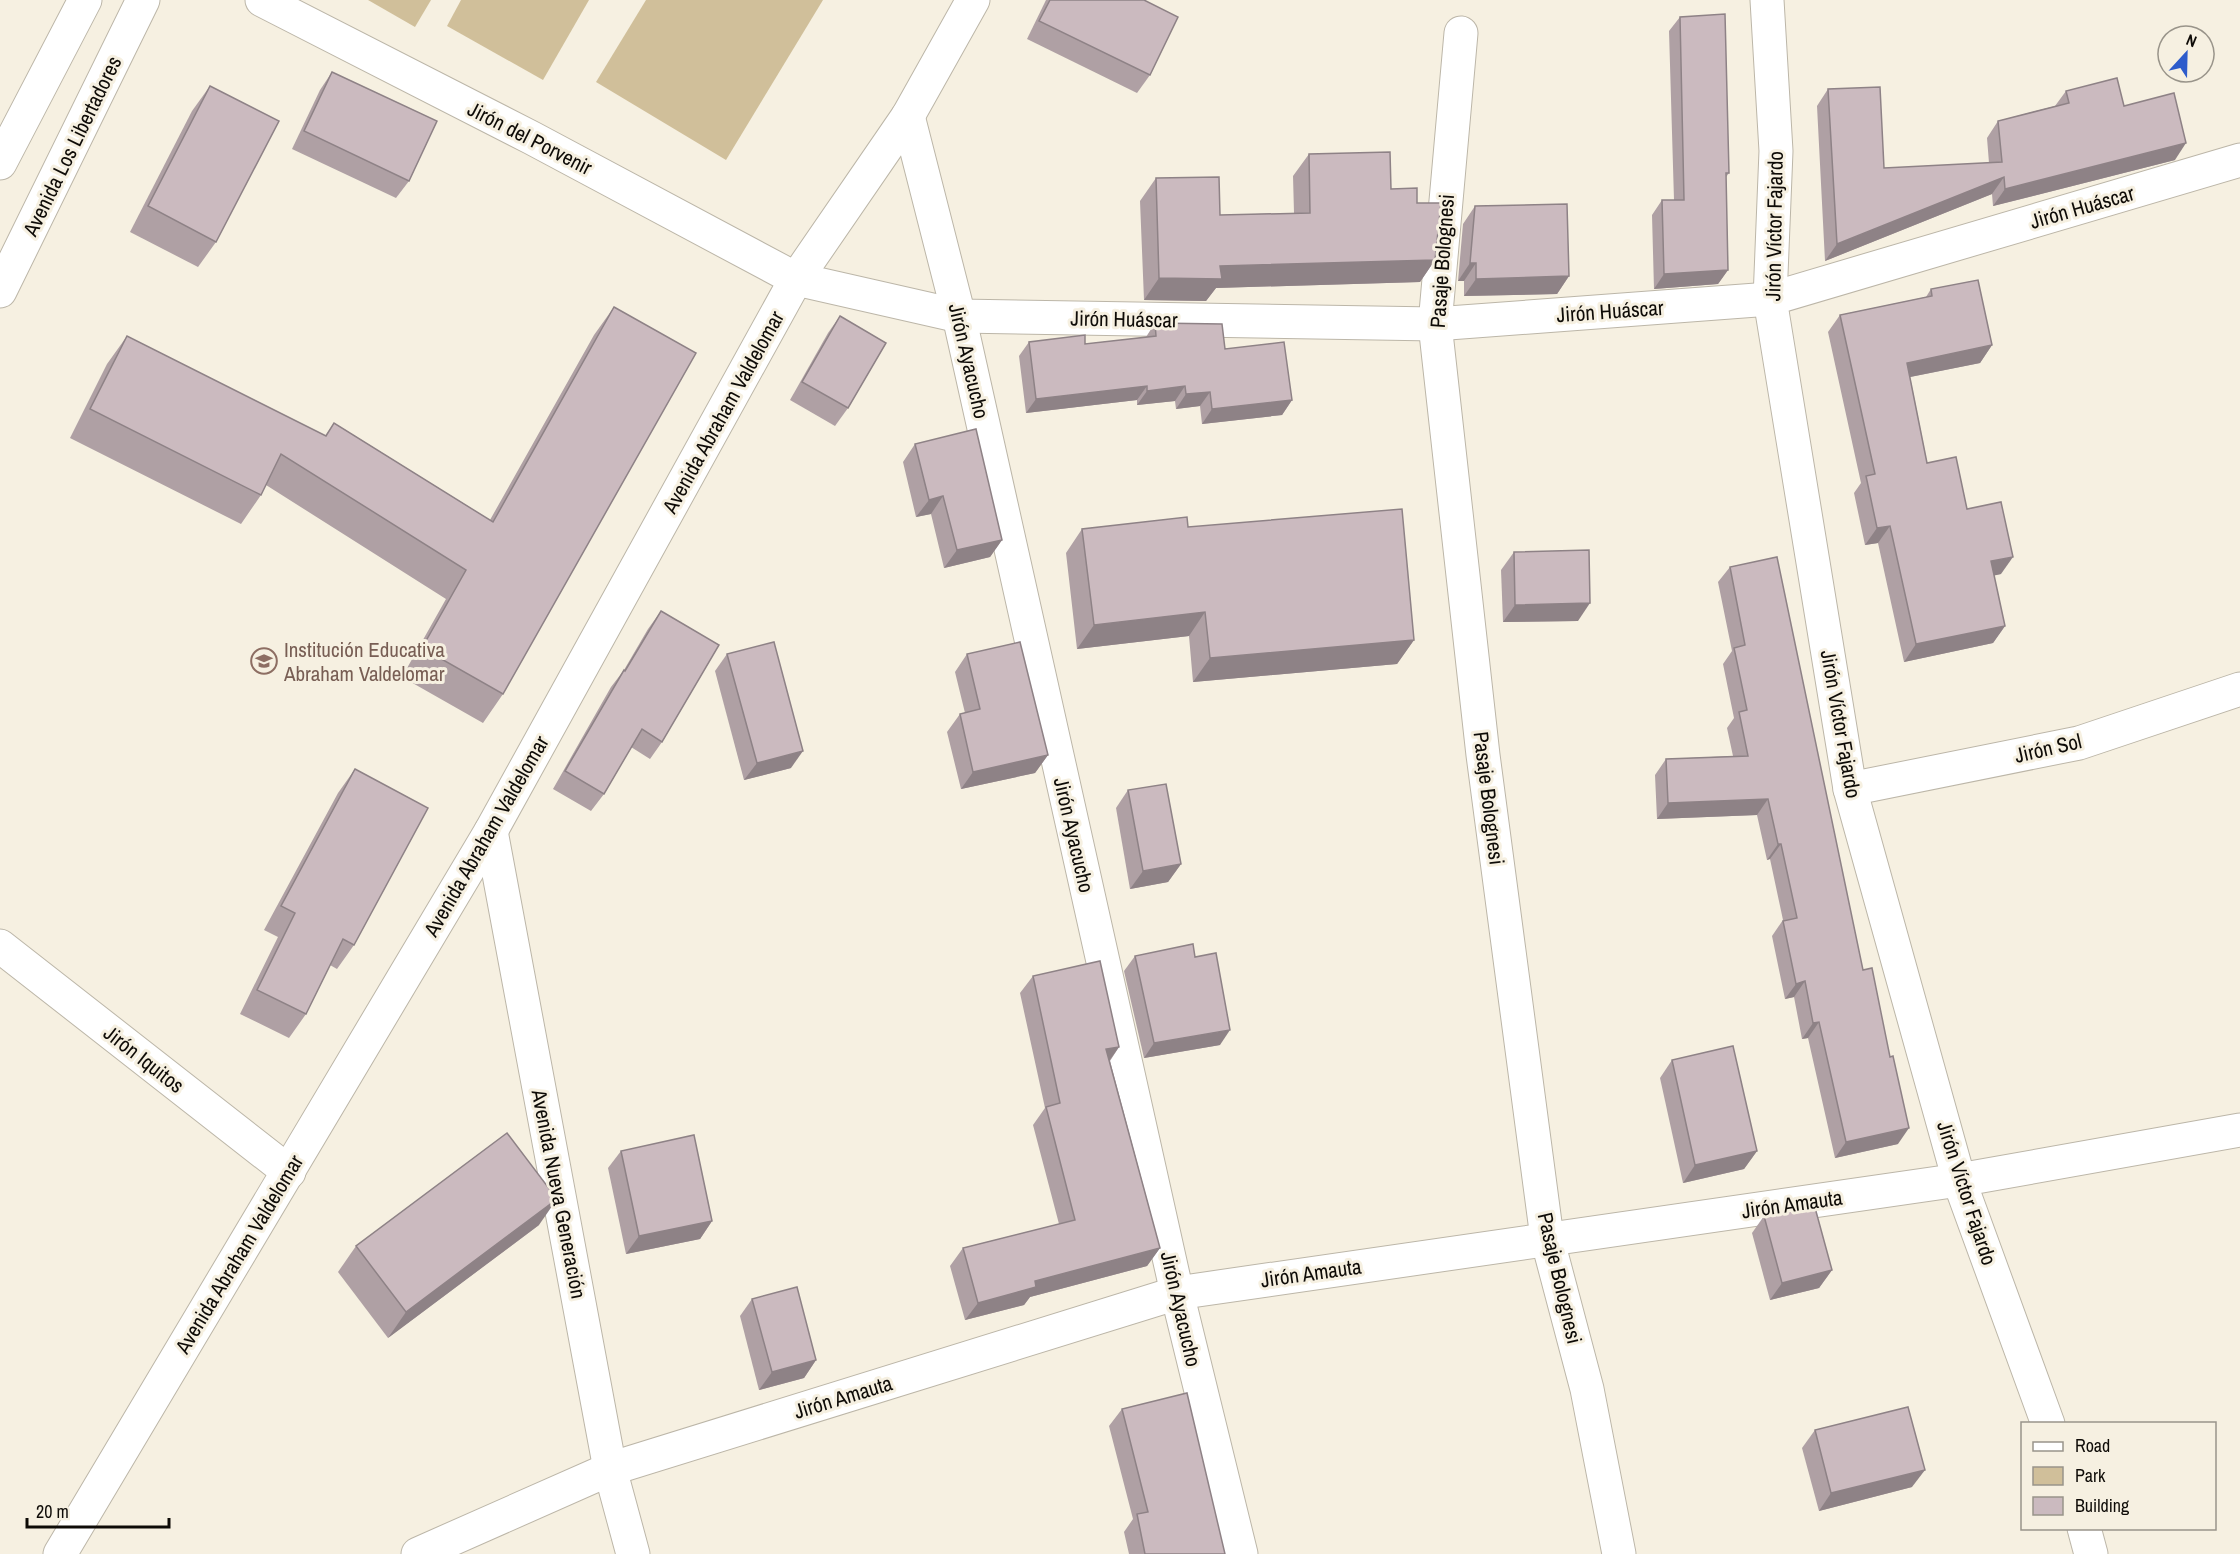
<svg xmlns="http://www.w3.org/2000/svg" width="2240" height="1554" font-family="'Archivo Narrow',sans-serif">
<rect width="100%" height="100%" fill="#f6f0e1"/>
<g fill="#d0bf9a">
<polygon points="368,0 431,0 415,27"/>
<polygon points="461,0 589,0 543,80 447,26"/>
<polygon points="646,0 823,0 726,160 596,82"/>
</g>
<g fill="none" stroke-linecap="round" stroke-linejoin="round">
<g stroke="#bcb6a8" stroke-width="35">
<g id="minor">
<polyline points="262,0 532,138 796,279 959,316 1435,324 1770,299 2240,160"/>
<polyline points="1767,0 1776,151 1770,299 1850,789 1959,1180 2048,1424"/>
<polyline points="1461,33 1435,324 1483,755 1547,1238 1587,1389 1619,1554"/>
<polyline points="908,116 959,316 1177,1293 1241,1554"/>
<polyline points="1850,789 2079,743 2240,689"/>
<polyline points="491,831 610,1469 633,1554"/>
<polyline points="0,946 289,1172"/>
<polyline points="2084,1528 2091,1554"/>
<polyline points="60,1554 491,831 796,279 908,116 973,0"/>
<polyline points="418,1554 610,1469 1177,1293 1959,1180 2240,1130"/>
</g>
</g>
<g stroke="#bcb6a8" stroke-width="35">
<g id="tertiary">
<polyline points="0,163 85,0"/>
<polyline points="0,291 143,0"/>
</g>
</g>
<use href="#minor" stroke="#fff" stroke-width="33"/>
<use href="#tertiary" stroke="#fff" stroke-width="33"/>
</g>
<g fill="#afa0a4">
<polygon points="1046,0 1144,0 1150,75 1137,93 1027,39"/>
<polygon points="1680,17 1729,173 1726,177 1728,270 1718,284 1654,289 1652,215 1662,200 1674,200 1669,31"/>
<polygon points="332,72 409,181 396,198 292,149 320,90"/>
<polygon points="210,86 216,242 198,267 130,232 192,111"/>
<polygon points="1828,89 1884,168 1989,163 1987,138 1998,121 2055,106 2066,91 2124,106 2175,160 1993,206 1992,194 1825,261 1817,106"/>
<polygon points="1309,154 1391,189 1417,203 1435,260 1420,282 1216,288 1206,301 1144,300 1140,201 1156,178 1220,215 1294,213 1293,176"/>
<polygon points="1475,206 1569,276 1557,294 1464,296 1464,281 1458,281 1463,224"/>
<polygon points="1931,289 1992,345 1980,363 1910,377 1927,463 1967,509 2001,574 1994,575 2005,626 1993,643 1904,662 1878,543 1865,545 1854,493 1861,483 1828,332 1840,315 1926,297"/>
<polygon points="614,307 503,694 483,723 402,677 446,599 266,485 261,495 241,524 70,438 107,364 127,336 325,436 334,423 490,520 594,335"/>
<polygon points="840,316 848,408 835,426 790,400 828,333"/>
<polygon points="1155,323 1225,349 1292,400 1282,415 1202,424 1200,406 1176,409 1175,401 1137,405 1137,400 1026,413 1019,356 1029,342 1085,344 1146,337"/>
<polygon points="915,444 1002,540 990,557 944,568 931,514 916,517 903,462"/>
<polygon points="1188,527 1414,640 1397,664 1193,682 1189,636 1077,649 1066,553 1082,529"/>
<polygon points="1514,552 1578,621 1503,622 1501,570"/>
<polygon points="1730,567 1898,1144 1835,1158 1808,1038 1802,1039 1794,997 1785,999 1772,936 1783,920 1770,859 1767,860 1757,815 1657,819 1655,775 1666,759 1733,756 1727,728 1734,718 1723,664 1732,651 1718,582"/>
<polygon points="661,611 662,742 650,759 631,747 604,794 591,811 553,789 611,687 624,670 648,629"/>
<polygon points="727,654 791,768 744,780 715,671"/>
<polygon points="967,654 1048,755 1035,773 961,789 947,732 960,714 965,713 955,672"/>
<polygon points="355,769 354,945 337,969 330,965 306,1014 289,1038 240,1014 278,937 264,930 338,793"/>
<polygon points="1128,790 1181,864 1168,882 1130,889 1116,808"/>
<polygon points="1135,956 1195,957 1220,1045 1144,1058 1124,971"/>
<polygon points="1033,976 1119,1047 1110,1061 1160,1248 1147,1266 1030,1297 1024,1305 965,1320 950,1266 963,1248 1059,1224 1033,1125 1045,1108 1020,993"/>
<polygon points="1672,1060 1757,1151 1744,1169 1683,1183 1660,1078"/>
<polygon points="621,1151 712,1221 700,1239 626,1254 608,1168"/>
<polygon points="1764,1216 1832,1270 1819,1288 1770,1300 1752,1233"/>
<polygon points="539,1225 388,1338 338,1272 356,1246"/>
<polygon points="752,1299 816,1360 804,1378 759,1390 740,1316"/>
<polygon points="1122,1409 1225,1554 1129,1554 1124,1532 1133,1519 1109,1426"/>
<polygon points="1815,1430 1912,1487 1819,1511 1802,1448"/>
</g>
<g fill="#8e8286">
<polygon points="2186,143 2175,160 1993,206 2005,189"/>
<polygon points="2004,177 1992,194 1825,261 1837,244"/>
<polygon points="1435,260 1420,282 1216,288 1206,301 1144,300 1159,278 1220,266"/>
<polygon points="1470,263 1476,263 1464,281 1458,281"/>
<polygon points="1728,270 1718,284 1654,289 1664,274"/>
<polygon points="1569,276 1557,294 1464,296 1476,279"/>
<polygon points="1992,345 1980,363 1895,380 1907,363"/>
<polygon points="1147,386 1137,400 1026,413 1036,399"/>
<polygon points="1185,386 1175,401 1137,405 1147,391"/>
<polygon points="1210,392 1200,406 1176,409 1186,394"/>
<polygon points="1292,400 1282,415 1202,424 1212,409"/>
<polygon points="943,496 931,514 916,517 929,500"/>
<polygon points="1890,526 1878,543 1865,545 1877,528"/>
<polygon points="1002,540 990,557 944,568 957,550"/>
<polygon points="2013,557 2001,574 1979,579 1991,561"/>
<polygon points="1590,603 1578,621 1503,622 1515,605"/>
<polygon points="1205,612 1189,636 1077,649 1094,625"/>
<polygon points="2005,626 1993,643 1904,662 1916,644"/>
<polygon points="1414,640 1397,664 1193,682 1210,658"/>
<polygon points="803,751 791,768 744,780 757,763"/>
<polygon points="1048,755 1035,773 961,789 973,772"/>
<polygon points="1768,799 1757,815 1657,819 1668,803"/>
<polygon points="1778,844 1781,844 1770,859 1767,860"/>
<polygon points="1181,864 1168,882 1130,889 1143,871"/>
<polygon points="1805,981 1794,997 1785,999 1796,984"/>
<polygon points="1819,1022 1808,1038 1802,1039 1813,1023"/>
<polygon points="1230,1030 1220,1045 1144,1058 1154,1043"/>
<polygon points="1119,1047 1107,1064 1106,1049"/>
<polygon points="1909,1128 1898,1144 1835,1158 1846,1142"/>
<polygon points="1757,1151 1744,1169 1683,1183 1695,1165"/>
<polygon points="557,1199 539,1225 388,1338 406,1312"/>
<polygon points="712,1221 700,1239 626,1254 639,1236"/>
<polygon points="1160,1248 1147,1266 1030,1297 1024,1305 965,1320 978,1303 1035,1281"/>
<polygon points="1832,1270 1819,1288 1770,1300 1782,1283"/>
<polygon points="816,1360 804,1378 759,1390 772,1372"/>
<polygon points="1925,1470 1912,1487 1819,1511 1831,1493"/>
</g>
<g fill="#cbbabf" stroke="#8e8286" stroke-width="1.5">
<polygon points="1050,0 1144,0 1178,17 1150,75 1039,21"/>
<polygon points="1725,14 1729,173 1726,173 1728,270 1664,274 1662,200 1684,200 1680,17"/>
<polygon points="332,72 437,121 409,181 304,131"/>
<polygon points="2117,78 2124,106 2174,93 2186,143 2005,189 2004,177 1837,244 1828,89 1880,87 1884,168 2002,162 1998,121 2069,103 2066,91"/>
<polygon points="210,86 279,121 216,242 148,206"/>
<polygon points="1390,152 1391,189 1417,188 1417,203 1441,203 1435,260 1220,266 1222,279 1159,278 1156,178 1219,177 1220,215 1310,213 1309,154"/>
<polygon points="1567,204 1569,276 1476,279 1476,263 1470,263 1475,206"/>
<polygon points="1978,280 1992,345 1907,363 1927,463 1956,457 1967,509 2001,502 2013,557 1991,561 2005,626 1916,644 1890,526 1877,528 1866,476 1875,474 1840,315 1932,296 1931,289"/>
<polygon points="614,307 696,353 503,694 422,648 466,570 281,454 261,495 90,409 127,336 326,436 334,423 493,522"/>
<polygon points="840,316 886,343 848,408 802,382"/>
<polygon points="1155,323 1222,324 1225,349 1284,342 1292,400 1212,409 1210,392 1186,394 1185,386 1147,391 1147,386 1036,399 1029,342 1085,335 1085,344 1156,336"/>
<polygon points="976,429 1002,540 957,550 943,496 929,500 915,444"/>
<polygon points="1402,509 1414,640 1210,658 1205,612 1094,625 1082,529 1187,517 1188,527"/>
<polygon points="1589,550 1590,603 1515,605 1514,552"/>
<polygon points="1777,557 1863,970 1872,968 1890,1057 1893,1056 1909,1128 1846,1142 1819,1022 1813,1023 1805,981 1796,984 1783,921 1797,918 1781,844 1778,844 1768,799 1668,803 1666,759 1748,756 1739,712 1747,710 1734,648 1745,645 1730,567"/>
<polygon points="661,611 719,645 662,742 642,729 604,794 565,771 624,670 625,671"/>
<polygon points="774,642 803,751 757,763 727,654"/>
<polygon points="1020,642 1048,755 973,772 960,714 980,709 967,654"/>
<polygon points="355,769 428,808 354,945 343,939 306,1014 257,990 295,913 281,906"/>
<polygon points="1166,784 1181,864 1143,871 1128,790"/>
<polygon points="1193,944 1195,957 1216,953 1230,1030 1154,1043 1135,956"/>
<polygon points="1100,961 1119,1047 1106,1049 1160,1248 1035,1281 1036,1287 978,1303 963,1248 1075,1220 1046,1107 1060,1103 1033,976"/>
<polygon points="1733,1046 1757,1151 1695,1165 1672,1060"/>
<polygon points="507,1133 557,1199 406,1312 356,1246"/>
<polygon points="694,1135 712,1221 639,1236 621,1151"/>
<polygon points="1814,1204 1832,1270 1782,1283 1764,1216"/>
<polygon points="797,1287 816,1360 772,1372 752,1299"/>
<polygon points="1187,1393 1225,1554 1145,1554 1137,1514 1148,1512 1122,1409"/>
<polygon points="1908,1407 1925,1470 1831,1493 1815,1430"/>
</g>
<defs>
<g id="school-ring" transform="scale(1.35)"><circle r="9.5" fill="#f6f0e1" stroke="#8d6e63" stroke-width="1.5"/><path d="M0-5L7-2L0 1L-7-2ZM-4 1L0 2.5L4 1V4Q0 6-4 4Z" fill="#8d6e63"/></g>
</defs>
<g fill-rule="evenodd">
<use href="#school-ring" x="264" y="661"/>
</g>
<g text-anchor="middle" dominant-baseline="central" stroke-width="6" stroke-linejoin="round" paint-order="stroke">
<g font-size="21" fill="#0e0b07" stroke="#f6f0e1">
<text transform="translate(530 138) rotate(27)">Jirón del Porvenir</text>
<text transform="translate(72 146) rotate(-64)">Avenida Los Libertadores</text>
<text transform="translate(2082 207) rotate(-16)">Jirón Huáscar</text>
<text transform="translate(1774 226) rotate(-89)">Jirón Víctor Fajardo</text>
<text transform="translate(1442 261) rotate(-86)">Pasaje Bolognesi</text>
<text transform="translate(1610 311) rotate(-4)">Jirón Huáscar</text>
<text transform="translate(1124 319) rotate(1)">Jirón Huáscar</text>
<text transform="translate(969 361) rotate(77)">Jirón Ayacucho</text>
<text transform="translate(723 412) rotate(-61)">Avenida Abraham Valdelomar</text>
<text transform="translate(1841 724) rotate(80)">Jirón Víctor Fajardo</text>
<text transform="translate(2048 748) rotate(-13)">Jirón Sol</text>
<text transform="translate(1489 798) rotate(83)">Pasaje Bolognesi</text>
<text transform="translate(1074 835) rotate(77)">Jirón Ayacucho</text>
<text transform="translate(486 836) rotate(-60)">Avenida Abraham Valdelomar</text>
<text transform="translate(144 1059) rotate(38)">Jirón Iquitos</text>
<text transform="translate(1967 1193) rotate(72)">Jirón Víctor Fajardo</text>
<text transform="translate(559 1194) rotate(79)">Avenida Nueva Generación</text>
<text transform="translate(1792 1204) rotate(-8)">Jirón Amauta</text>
<text transform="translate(239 1254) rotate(-59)">Avenida Abraham Valdelomar</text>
<text transform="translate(1311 1273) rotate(-8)">Jirón Amauta</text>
<text transform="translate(1560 1278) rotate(77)">Pasaje Bolognesi</text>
<text transform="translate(1181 1309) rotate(77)">Jirón Ayacucho</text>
<text transform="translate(843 1397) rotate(-17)">Jirón Amauta</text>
</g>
<g font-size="21" fill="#785e54" stroke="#f6f0e1" text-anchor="start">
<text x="284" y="649">Institución Educativa<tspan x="284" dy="24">Abraham Valdelomar</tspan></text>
</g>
</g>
<rect x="2021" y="1422" width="195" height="108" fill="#f6f0e1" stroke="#99948a" stroke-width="1.5"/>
<rect x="2033" y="1442" width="30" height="9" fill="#ffffff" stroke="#99948a" stroke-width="1.5"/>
<text x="2075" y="1452" font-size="18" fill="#0e0b07">Road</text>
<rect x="2033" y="1467" width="30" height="18" fill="#d0bf9a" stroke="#99948a" stroke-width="1.5"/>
<text x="2075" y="1482" font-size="18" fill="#0e0b07">Park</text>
<rect x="2033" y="1497" width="30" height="18" fill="#cbbabf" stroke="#99948a" stroke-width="1.5"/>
<text x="2075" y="1512" font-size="18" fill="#0e0b07">Building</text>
<g transform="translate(2186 54) rotate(22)"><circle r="28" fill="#f6f0e1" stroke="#99948a" stroke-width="1.5"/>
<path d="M0-4.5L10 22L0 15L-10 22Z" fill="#2e5ccb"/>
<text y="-9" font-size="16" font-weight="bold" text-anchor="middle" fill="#0e0b07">N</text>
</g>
<path d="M27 1518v9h142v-9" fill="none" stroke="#0e0b07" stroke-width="3"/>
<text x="36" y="1518" font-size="18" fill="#0e0b07" stroke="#f6f0e1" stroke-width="4.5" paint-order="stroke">20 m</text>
</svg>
